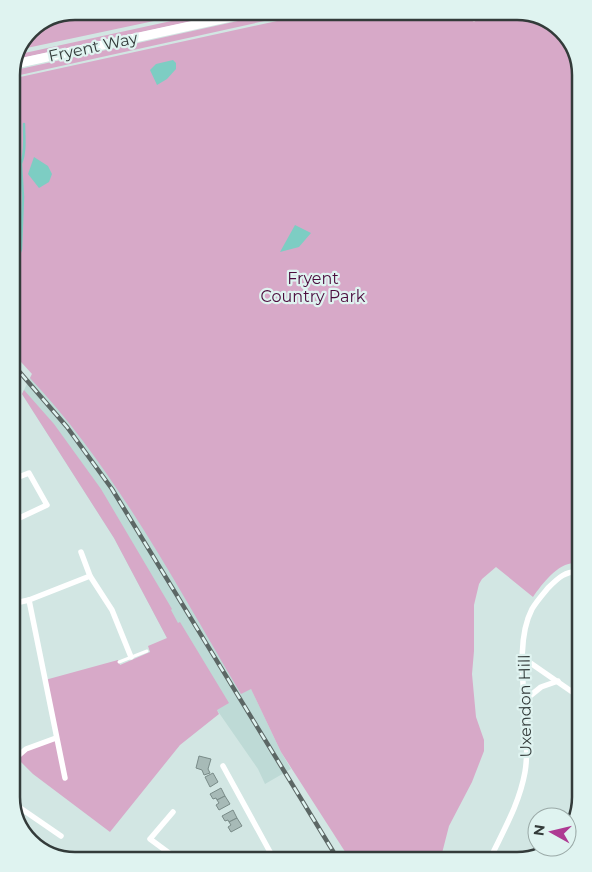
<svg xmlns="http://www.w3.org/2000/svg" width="592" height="872" font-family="Montserrat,sans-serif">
<rect width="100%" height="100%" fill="#d2e6e3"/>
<polygon fill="#bedad6" points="32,374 80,423 245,676 281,752 291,769 265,784 258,769 167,638 114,538 22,394"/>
<g fill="#d7a9c8">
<polygon points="75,11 201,11 22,49 33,27"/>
<polygon points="217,11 239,11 17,59 20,54"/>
<polygon points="283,11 310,11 11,77 11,71"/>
<path d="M323,11H521L552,22L572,43L581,75V564C561,558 543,583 533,597L496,567L482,579L479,584L474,605V651L472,674L476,717L484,740V751L472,782L449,826L440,861H351L281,752L251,689L241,694C176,585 117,471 30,378L32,374L11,351V79Z"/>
<polygon points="24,390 54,424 101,489 172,609 171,610 178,623 180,622 229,703 217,710 219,714 180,745 110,832 33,774 17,758 26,749 56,738 45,680 118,660 120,665 150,652 148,646 167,638 114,538 22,394"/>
</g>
<g fill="#7dcdc3">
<polygon points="173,60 176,63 176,69 167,79 157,85 150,70 156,64"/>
<polygon points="34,157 48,166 52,174 49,182 39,188 28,174"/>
<polygon points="295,225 311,233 299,247 280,252"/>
</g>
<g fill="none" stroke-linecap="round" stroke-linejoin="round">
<path stroke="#7dcdc3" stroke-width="2.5" d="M11,279L21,249L23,197L21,164C26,152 24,137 24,124"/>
</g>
<g fill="#a7bab7" stroke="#798b88">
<polygon points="199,756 211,759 208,769 210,773 204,775 202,770 196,768"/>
<polygon points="213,773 218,782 210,787 205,777"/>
<polygon points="221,788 225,796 217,800 216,798 213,799 210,794"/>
<polygon points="225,796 230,804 219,810 216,805 219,803 217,800"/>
<polygon points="233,810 237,818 229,822 228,820 225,821 222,816"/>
<polygon points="237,818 242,826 231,832 228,827 231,825 229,822"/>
</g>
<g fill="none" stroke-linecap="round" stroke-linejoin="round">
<g stroke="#fff" stroke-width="3">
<polyline points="474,20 474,11"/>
<polyline points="119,662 147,651"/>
</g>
<g stroke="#fff" stroke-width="5.5">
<polyline points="11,519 13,521 47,505 29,473 11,480"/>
<polyline points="81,552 90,576 112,610 131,657"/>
<polyline points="29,600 65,778"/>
<polyline points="11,604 29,600 90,576"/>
<polyline points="523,661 529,662 581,698"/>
<polyline points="525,700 541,687 558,681"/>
<polyline points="11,762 26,749 56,738"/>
<polyline points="223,766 275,861"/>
<polyline points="13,803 61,836"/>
<polyline points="169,861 169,853 150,839 173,812"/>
<path d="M489,861C503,831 519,805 525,772C533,724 510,651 532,609C536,602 543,594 548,588C558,578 566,570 581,572"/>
</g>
<polyline stroke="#fff" stroke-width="9" points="15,64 259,11"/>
<g stroke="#5c6765" stroke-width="4.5">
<polyline id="rail" points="11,362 67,427 112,489 339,861"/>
</g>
<use href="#rail" stroke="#dff3f0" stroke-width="2.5" stroke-dasharray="8" stroke-linecap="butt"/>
</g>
<g text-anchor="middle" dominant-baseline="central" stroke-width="4.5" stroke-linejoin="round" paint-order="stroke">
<g font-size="16" fill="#333b3a" stroke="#dff3f0">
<text transform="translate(93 47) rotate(-12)">Fryent Way</text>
<text transform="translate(525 706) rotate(-91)">Uxendon Hill</text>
</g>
<g font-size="16" fill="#4b0c3d" stroke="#dff3f0">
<text x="313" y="278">Fryent<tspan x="313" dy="18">Country Park</tspan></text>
</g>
</g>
<path d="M0 0H592V872H0ZM75 20H517A55 55 0 0 1 572 75V797A55 55 0 0 1 517 852H75A55 55 0 0 1 20 797V75A55 55 0 0 1 75 20Z" fill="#dff3f0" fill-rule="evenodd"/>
<path fill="none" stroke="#333b3a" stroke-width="2.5" d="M75 20H517A55 55 0 0 1 572 75V797A55 55 0 0 1 517 852H75A55 55 0 0 1 20 797V75A55 55 0 0 1 75 20Z"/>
<g transform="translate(552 832) rotate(278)"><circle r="24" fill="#dff3f0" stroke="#9aa9a7"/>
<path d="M0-4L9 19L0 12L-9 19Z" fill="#ae3a93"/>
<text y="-8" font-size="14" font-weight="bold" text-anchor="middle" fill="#333b3a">N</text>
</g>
</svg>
